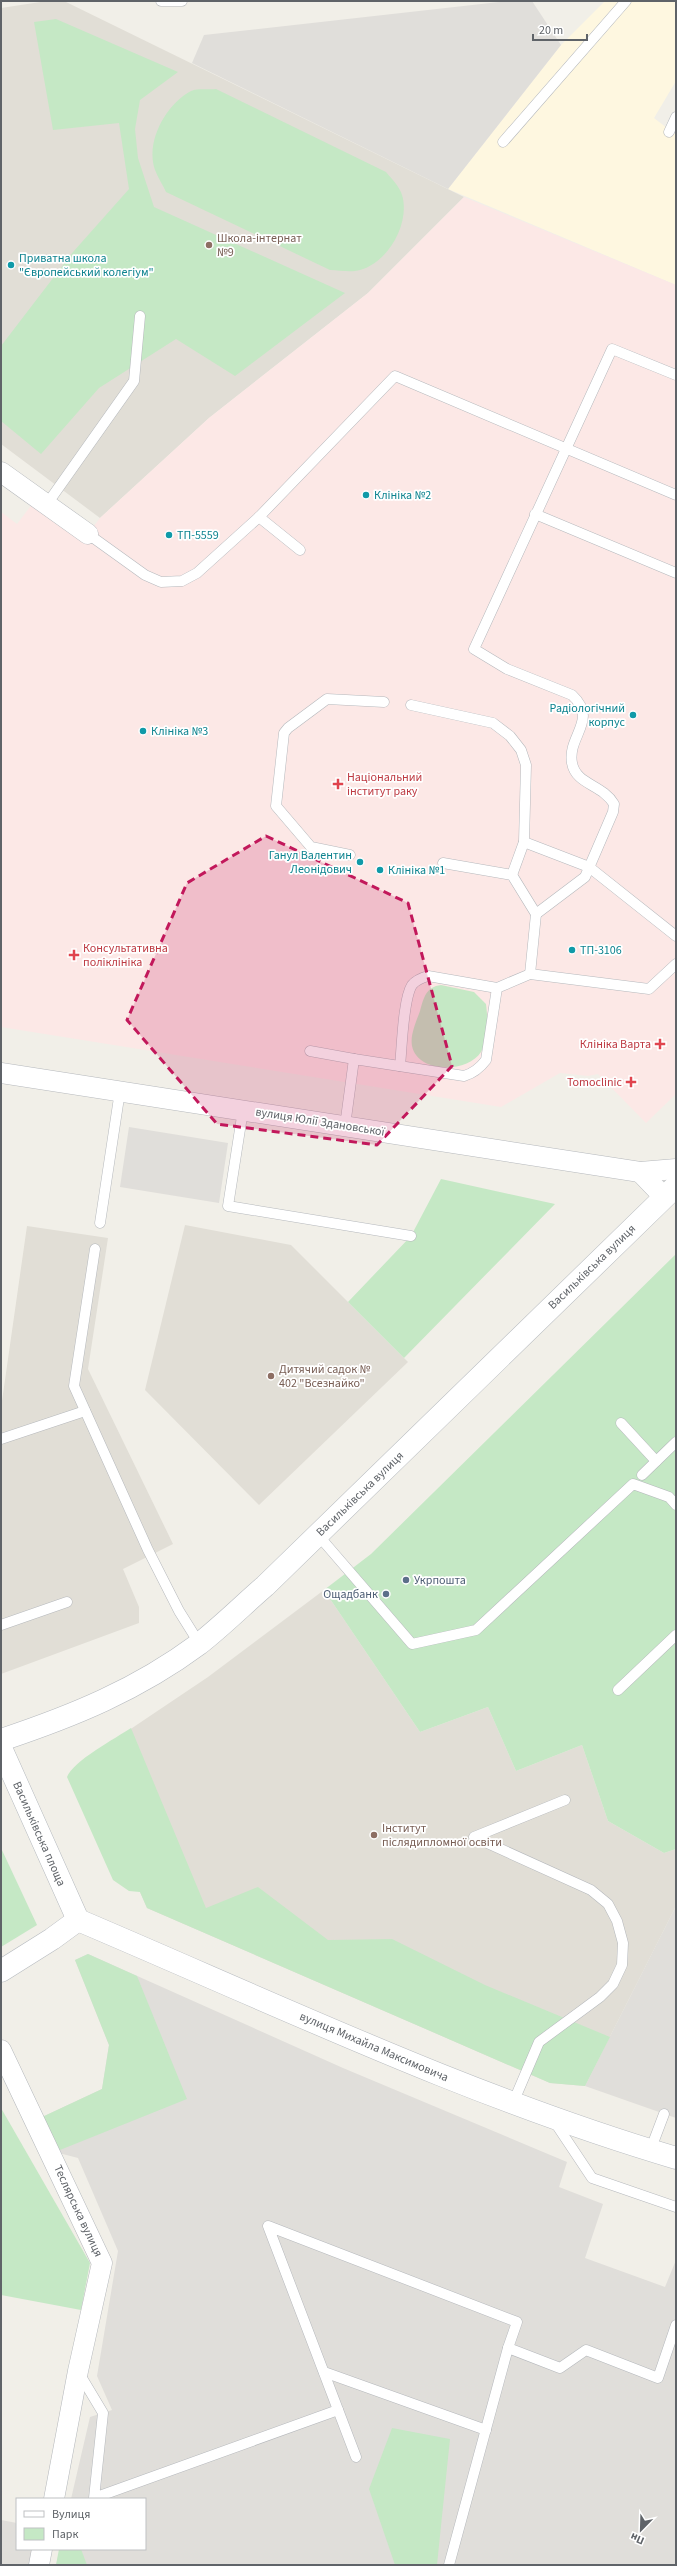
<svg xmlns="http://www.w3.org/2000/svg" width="677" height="2566" font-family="'Source Sans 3',sans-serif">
<rect width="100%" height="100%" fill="#f1efe8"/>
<polygon fill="#fef7e0" points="605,1 676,1 676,81 654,118 676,135 676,285 448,189 561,45"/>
<g fill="#e0deda">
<polygon points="508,1 532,1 561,45 448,189 192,63 204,35"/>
<polygon points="129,1127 228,1143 219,1203 120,1187"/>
<polygon points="676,1906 676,2118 585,2086"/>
<polygon points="88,1954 343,2068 567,2162 559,2187 603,2204 585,2258 665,2287 676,2260 676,2565 56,2565 60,2549 145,2549 145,2499 71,2499 90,2417 112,2410 97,2376 118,2251 78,2158 55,2152 40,2118 102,2089 109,2045 75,1960"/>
<polygon points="1,2520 17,2523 17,2549 33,2549 30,2565 1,2565"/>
</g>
<g fill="#e1ded6">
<polygon points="47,1 64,1 464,197 368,293 209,418 100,518 1,444 1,8"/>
<polygon points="185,1225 291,1245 408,1362 259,1505 145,1390"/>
<polygon points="27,1226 108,1238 88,1369 173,1544 123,1569 139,1607 139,1623 1,1674 1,1408"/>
<polygon points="324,1590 420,1732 488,1707 516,1771 582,1745 608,1821 664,1853 676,1849 676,1906 585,2086 550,2083 147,1908 83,1761 208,1677"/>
</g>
<polygon fill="#fce8e6" points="464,197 676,285 676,1094 646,1123 598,1074 588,1076 560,1073 501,1107 1,1027 1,512 17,524 33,503 88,534 100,518 209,418 368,293"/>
<g fill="#c5e8c5">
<polygon points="56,19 178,72 140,100 135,129 138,158 154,207 345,293 235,376 176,339 99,388 41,454 1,421 1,346 73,252 129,189 119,123 53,130 34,22"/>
<path d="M216,89L386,172C391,178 400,187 402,195C411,224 386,267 355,271C347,272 338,270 330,270L166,192C163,185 158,178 155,170C145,142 166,104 191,91C198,88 209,90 216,89Z"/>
<path d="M441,985L474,992L486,1004C488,1018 488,1040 481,1052C468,1073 418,1074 412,1046C410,1035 416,1022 420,1011C424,997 426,987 441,985Z"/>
<polygon points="441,1179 555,1204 404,1358 348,1302 411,1236"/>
<polygon points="676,1254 676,1849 664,1853 608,1821 582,1745 516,1771 488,1707 420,1732 324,1590 371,1554"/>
<path d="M131,1728L206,1908L258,1887L328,1940L392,1939L485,1985L610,2037L585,2086L550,2083L147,1908L140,1892L129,1891L113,1880L67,1777C73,1761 116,1738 131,1728Z"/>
<polygon points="1,1848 37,1925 1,1947"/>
<polygon points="88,1954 137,1976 187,2099 55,2152 40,2118 102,2089 109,2045 75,1960"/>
<polygon points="1,2108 90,2263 81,2310 1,2295"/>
<polygon points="392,2428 450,2439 437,2565 395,2565 369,2489"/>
<polygon points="59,2549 81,2549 87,2565 56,2565"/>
</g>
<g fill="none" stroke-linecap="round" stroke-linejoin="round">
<g stroke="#b5b8bc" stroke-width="11">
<g id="lane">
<polyline points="161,1 182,1"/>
<polyline points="669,132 676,117"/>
<polyline points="503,142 626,1"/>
<polyline points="47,504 134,381 140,316"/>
<polyline points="535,514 676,573"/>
<polyline points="259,517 300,550"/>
<polyline points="88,534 145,575 161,582 182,581 197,573 259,517 395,376 676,495"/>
<polyline points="411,705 493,723 510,736 521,750 526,765 524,842 512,875"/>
<polyline points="524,842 589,867 676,936"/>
<polyline points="350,855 311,847 276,806 284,733 288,728 327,699 384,702"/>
<polyline points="443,863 512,875 536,914 530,974"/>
<path d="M536,914L585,877L613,812L614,804C602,784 576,785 572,763C567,736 599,720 572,695L507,669L474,649L612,349L676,375"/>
<polyline points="310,1051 354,1059"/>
<path d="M400,1066C402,1047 403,999 412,985C416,980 421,978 428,976L497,988"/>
<polyline points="243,1110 228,1206 411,1236"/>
<path d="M345,1126L354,1059L464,1076C474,1073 480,1068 486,1060L497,988L530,974L649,989L676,964"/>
<polyline points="100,1223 120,1091"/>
<polyline points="95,1249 74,1386 148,1550 179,1611 199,1643"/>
<polyline points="621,1423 656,1461"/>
<polyline points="1,1439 85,1411"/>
<polyline points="642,1475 676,1442"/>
<polyline points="318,1535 412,1644 476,1630 633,1484 669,1497 676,1505"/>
<polyline points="1,1625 67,1602"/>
<polyline points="618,1690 676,1635"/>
<polyline points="513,2103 539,2042 600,1997 613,1984 622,1965 623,1943 617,1921 608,1904 591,1890 474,1837 565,1800"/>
<polyline points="554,2121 592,2178 676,2207"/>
<polyline points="650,2151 664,2114"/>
<polyline points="324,2372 486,2430"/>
<polyline points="79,2373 103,2413 94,2498 338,2410"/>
<polyline points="356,2457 268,2226 517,2322 508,2348"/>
<polyline points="449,2565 508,2348 560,2368 586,2350 658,2378 676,2325"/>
</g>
</g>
<g stroke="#b5b8bc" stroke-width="21">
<g id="street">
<polyline points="1,472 88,534"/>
<polyline points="1,1073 640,1172 676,1169"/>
<polyline points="640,1172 664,1197"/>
<polyline points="1,2050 102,2263 78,2371 54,2499"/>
<polyline points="39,2565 42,2549"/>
</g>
</g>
<g stroke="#b6babf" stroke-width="23">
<g id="secondary">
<path d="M1,1740C73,1716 137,1690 199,1644C222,1626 243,1605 265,1586L676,1186"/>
<polyline points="1,1748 78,1920"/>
<path d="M78,1920C276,2004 470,2097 676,2158"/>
<polyline points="1,1971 52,1939 78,1920"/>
</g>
</g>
<use href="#lane" stroke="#fff" stroke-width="10"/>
<use href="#street" stroke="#fff" stroke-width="20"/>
<use href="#secondary" stroke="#fff" stroke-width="22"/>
</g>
<path fill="#c2185b" fill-opacity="0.2" stroke="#c2185b" stroke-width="3" stroke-dasharray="8 5" stroke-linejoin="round" d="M266,836L408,903L452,1066L377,1145L217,1124L127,1020L187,883Z"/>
<g fill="#8d6e63" stroke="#fff" stroke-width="1.5">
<circle cx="209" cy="245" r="4"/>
<circle cx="271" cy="1376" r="4"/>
<circle cx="374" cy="1835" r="4"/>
</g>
<g fill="#0f9aa8" stroke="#fff" stroke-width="1.5">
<circle cx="11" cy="265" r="4"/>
<circle cx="366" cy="495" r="4"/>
<circle cx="169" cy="535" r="4"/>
<circle cx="633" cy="715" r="4"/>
<circle cx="143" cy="731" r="4"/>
<circle cx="360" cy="862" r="4"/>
<circle cx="380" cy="870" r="4"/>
<circle cx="572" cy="950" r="4"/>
</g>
<g fill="#e0444e" stroke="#fff" stroke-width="1.5">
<path d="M336 778h4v4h4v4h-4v4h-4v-4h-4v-4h4z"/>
<path d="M72 949h4v4h4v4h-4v4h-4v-4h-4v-4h4z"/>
<path d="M658 1038h4v4h4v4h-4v4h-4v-4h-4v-4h4z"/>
<path d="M629 1076h4v4h4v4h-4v4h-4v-4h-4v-4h4z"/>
</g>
<g fill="#5c6f8a" stroke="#fff" stroke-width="1.5">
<circle cx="406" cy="1580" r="4"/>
<circle cx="386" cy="1594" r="4"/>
</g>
<g text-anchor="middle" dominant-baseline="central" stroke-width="3.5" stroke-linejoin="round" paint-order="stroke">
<g font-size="12" fill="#785e54" stroke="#fff" text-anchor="start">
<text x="217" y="238">Школа-інтернат<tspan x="217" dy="14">№9</tspan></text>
<text x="279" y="1369">Дитячий садок №<tspan x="279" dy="14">402 "Всезнайко"</tspan></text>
<text x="382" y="1828">Інститут<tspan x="382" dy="14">післядипломної освіти</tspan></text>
</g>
<g font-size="12" fill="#0d838f" stroke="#fff" text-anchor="start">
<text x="19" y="258">Приватна школа<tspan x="19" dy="14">"Європейський колегіум"</tspan></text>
<text x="374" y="495">Клініка №2</text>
<text x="177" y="535">ТП-5559</text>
<text x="625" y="708" text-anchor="end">Радіологічний<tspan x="625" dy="14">корпус</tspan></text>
<text x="151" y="731">Клініка №3</text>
<text x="352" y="855" text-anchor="end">Ганул Валентин<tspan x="352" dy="14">Леонідович</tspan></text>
<text x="388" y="870">Клініка №1</text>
<text x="580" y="950">ТП-3106</text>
</g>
<g font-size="12" fill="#be3a42" stroke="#fff" text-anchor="start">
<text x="347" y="777">Національний<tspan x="347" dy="14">інститут раку</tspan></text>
<text x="83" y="948">Консультативна<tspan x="83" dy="14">поліклініка</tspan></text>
<text x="651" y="1044" text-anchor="end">Клініка Варта</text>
<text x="622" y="1082" text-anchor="end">Tomoclinic</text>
</g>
<g font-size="12" fill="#5f6368" stroke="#fff">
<text transform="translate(320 1122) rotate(9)">вулиця Юлії Здановської</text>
<text transform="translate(592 1267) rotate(-44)">Васильківська вулиця</text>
<text transform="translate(360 1494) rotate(-44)">Васильківська вулиця</text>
<text transform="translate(39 1834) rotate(66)">Васильківська площа</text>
<text transform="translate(374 2047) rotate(23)">вулиця Михайла Максимовича</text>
<text transform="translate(78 2211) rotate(65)">Теслярська вулиця</text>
</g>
<g font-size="12" fill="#4e5e75" stroke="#fff" text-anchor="start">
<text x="414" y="1580">Укрпошта</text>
<text x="378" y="1594" text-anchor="end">Ощадбанк</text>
</g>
</g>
<rect width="677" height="2566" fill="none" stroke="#5f6368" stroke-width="4"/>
<rect x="16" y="2498" width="130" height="52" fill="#ffffff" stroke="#bfc1c3"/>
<rect x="24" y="2511" width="20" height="6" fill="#ffffff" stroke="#bfc1c3"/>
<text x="52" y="2518" font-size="12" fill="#5f6368">Вулиця</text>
<rect x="24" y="2528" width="20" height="12" fill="#c5e8c5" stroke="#bfc1c3"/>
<text x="52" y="2538" font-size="12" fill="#5f6368">Парк</text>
<g transform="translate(641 2530) rotate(203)" stroke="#ffffff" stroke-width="3" paint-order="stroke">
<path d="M0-3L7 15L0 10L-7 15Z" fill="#5f6368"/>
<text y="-6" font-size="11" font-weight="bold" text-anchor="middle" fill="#5f6368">Пн</text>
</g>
<path d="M533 34v6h54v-6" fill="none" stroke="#5f6368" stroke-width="2"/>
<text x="539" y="34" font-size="12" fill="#5f6368" stroke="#ffffff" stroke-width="3" paint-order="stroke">20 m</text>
</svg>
